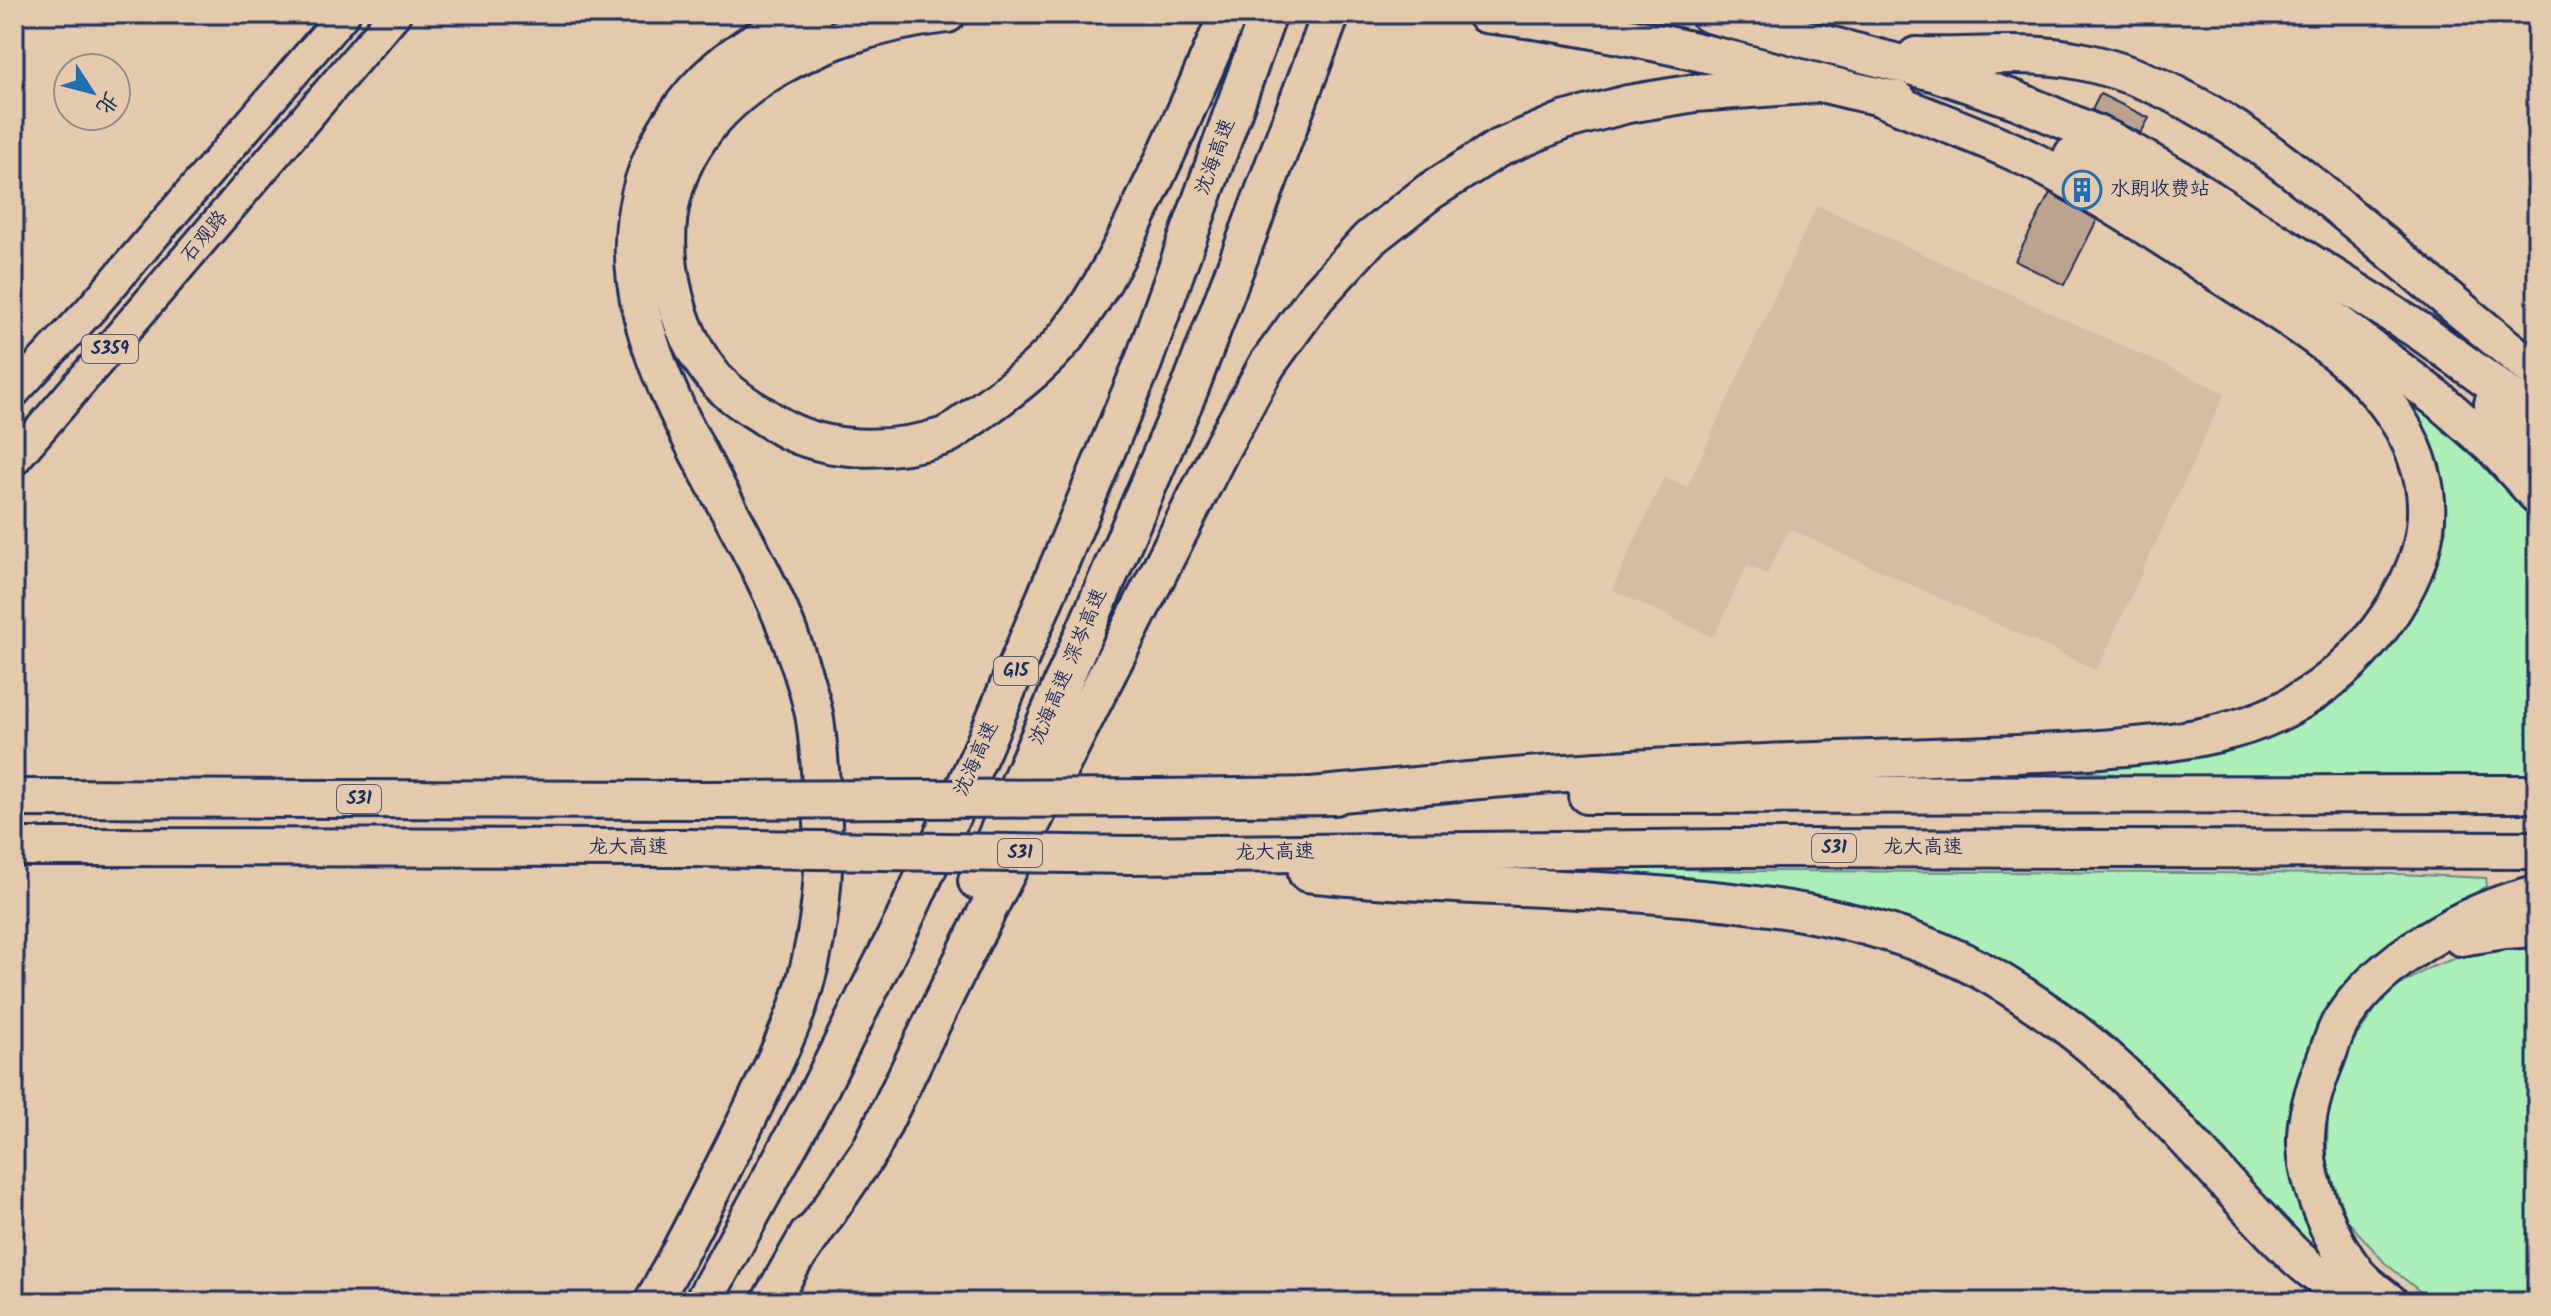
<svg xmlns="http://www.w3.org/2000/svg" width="2551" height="1316" font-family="Kalam,'LXGW WenKai TC',sans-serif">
<rect width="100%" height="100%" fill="#e5c9ac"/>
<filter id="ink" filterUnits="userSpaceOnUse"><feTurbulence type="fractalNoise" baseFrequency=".0125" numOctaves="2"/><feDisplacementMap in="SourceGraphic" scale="16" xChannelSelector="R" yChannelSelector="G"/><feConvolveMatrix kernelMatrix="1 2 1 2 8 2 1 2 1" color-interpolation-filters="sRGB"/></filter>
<g filter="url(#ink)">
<polygon fill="#d4bba2" points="1817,205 2225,393 2097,670 1789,529 1767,574 1747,565 1714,637 1612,590 1664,477 1687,487"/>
<g fill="#aceeb8" stroke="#648e8b" stroke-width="2">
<polygon points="2386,375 2520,492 2537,513 2537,777 2281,783 2048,770 2357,679 2416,606 2446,530 2437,458 2414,414"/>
<polygon points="1627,867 1747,871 2399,874 2486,878 2487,886 2415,928 2296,1097 2336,1272 2275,1211 2214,1138 2152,1074 2070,1006 1989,955 1890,917 1800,894 1627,878"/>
<polygon points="2537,942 2537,1302 2433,1302 2385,1263 2346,1219 2327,1162 2328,1103 2351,1044 2386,994 2429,968 2470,953"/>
</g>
<g fill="#bba38f" stroke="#1b2f5e" stroke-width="2">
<polygon points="2100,94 2149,118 2141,133 2092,110"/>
<polygon points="2050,193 2097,220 2064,285 2015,261"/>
</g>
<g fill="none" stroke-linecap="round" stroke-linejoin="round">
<g stroke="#1b2f5e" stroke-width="36">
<g id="primary">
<polyline points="14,392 90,310 344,14"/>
<polyline points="14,460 395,14"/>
</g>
</g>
<g stroke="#1b2f5e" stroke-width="42">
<g id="highway">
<path d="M947,14C812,29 648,107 669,268C674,304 686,341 709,371C721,388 741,402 759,413C770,420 781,428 793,433C838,453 896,451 942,437C952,434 961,425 970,419C1005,394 1043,367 1069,333C1101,291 1125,242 1147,195C1176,135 1202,75 1228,14"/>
<path d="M1485,14C1564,22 1643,39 1720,57C1779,71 1838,90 1898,100"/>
<polyline points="1709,14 1933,72 2016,100 2108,139 2180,179 2248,224 2421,332 2537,416"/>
<path d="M1916,56C1972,58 2025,50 2080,61C2199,85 2302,176 2392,252C2440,293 2488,333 2537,372"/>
<polyline points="2072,156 2127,183 2247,254 2440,401 2496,450 2537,495"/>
<polyline points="2493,404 2537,448"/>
<polyline points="1587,795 2537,794"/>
<path d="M1311,796C1396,788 1481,779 1566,773C1657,766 1749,764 1840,760C1918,757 1997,756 2075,751C2127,747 2180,744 2231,730C2305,710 2365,661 2402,594C2424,555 2433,515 2421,472C2395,376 2301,327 2224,277C2161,236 2098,193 2031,160C1981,135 1928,118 1877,96"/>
<polyline points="14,798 705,800"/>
<polyline points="1154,798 1335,796"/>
<polyline points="14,847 688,848"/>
<polyline points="1130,855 1734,848 2537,850"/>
<path d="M1307,873C1419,885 1533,886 1645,894C1751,902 1860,914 1958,959C1994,975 2029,999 2061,1022C2149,1086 2215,1176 2292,1253C2310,1271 2333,1286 2353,1302"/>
<polyline points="977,881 1190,388 1331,14"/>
<polyline points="2461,937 2505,930 2537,928"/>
<polyline points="799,1254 871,1149 964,957 1219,453 1267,365 1317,296 1369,239 1429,192 1497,149 1563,121 1628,104 1695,93 1818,84"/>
<path d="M653,1302C685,1244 714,1186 743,1128C762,1089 782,1050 797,1009C817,951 826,884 823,823C821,789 820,747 814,714C809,691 801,667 793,645C735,479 556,301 672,121C706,69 754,35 813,14"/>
<polyline points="703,1302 818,1092 904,920 984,745 1143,363 1268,14"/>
<polyline points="770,1302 809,1234"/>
<path d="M2389,1302C2378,1293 2365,1284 2357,1274C2331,1242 2307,1185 2306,1144C2305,1117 2315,1086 2325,1061C2330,1048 2334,1033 2341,1021C2381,959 2466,910 2537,894"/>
</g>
</g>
<use href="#primary" stroke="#e5c9ac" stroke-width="30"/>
<use href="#highway" stroke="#e5c9ac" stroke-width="36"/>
<g stroke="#1b2f5e" stroke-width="42" stroke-linecap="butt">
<g id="highway-bridge">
<polyline points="705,800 1154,798"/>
<polyline points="688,848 1130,855"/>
</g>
</g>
<use href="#highway-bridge" stroke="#e5c9ac" stroke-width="36"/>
</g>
</g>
<defs>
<g id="building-ring" transform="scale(2)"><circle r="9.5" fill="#e5c9ac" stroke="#1f6fb2" stroke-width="1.5"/><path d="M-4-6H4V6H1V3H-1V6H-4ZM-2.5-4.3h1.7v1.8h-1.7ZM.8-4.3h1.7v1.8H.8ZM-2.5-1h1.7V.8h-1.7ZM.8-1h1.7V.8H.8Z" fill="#1f6fb2"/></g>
</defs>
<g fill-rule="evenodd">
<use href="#building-ring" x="2082" y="190"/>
</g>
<g text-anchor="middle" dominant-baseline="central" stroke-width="6" stroke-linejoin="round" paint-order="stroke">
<g fill="#e5c9ac" stroke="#585d75" stroke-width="2">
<rect x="82" y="335" width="56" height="28" rx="6"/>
<rect x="994" y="657" width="44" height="28" rx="6"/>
<rect x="337" y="785" width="44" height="28" rx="6"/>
<rect x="1812" y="834" width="44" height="28" rx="6"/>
<rect x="998" y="839" width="44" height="28" rx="6"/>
</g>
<g font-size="18" font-weight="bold" fill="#1b2f5e">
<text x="110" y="349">S359</text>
<text x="1016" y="671">G15</text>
<text x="359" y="799">S31</text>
<text x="1834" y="848">S31</text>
<text x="1020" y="853">S31</text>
</g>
<g font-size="20" fill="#1b2f5e" stroke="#e5c9ac">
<text transform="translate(1216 157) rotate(-70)">沈海高速</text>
<text transform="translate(205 237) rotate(-50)">石观路</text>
<text transform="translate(1069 667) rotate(-67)">沈海高速 深岑高速</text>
<text transform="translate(977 759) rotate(-66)">沈海高速</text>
<text x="628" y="848">龙大高速</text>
<text x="1923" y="848">龙大高速</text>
<text transform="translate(1275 853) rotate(-1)">龙大高速</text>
</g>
<g font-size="20" fill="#1b2f5e" stroke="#e5c9ac" text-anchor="start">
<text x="2110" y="190">水朗收费站</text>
</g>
</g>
<rect width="2551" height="1316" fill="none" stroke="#e5c9ac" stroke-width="48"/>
<rect x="24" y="24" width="2503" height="1268" fill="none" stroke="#1b2f5e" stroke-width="3" filter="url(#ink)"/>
<g transform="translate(92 92) rotate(126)"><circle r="38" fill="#e5c9ac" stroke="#948b8d" stroke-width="2"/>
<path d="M0-6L14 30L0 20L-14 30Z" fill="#1f6fb2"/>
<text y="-12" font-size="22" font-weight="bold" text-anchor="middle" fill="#1b2f5e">北</text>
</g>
</svg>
